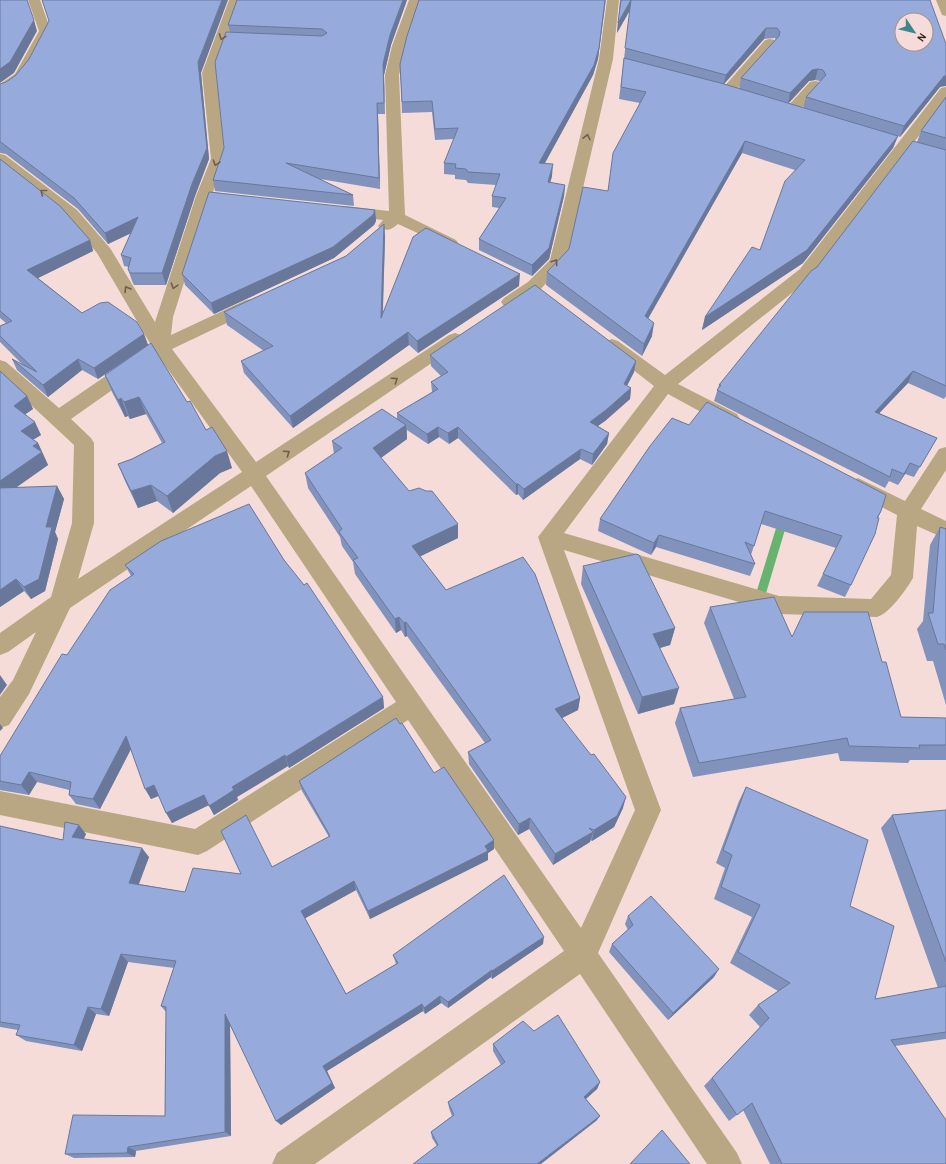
<svg xmlns="http://www.w3.org/2000/svg" width="946" height="1164" font-family="'Alegreya Sans',sans-serif">
<rect width="100%" height="100%" fill="#f6dcd9"/>
<g fill="none" stroke-linecap="round" stroke-linejoin="round">
<polygon fill="#69b370" fill-rule="evenodd" points="777,517 785,520 787,523 764,600 763,603 759,604 755,603 754,600 777,525 772,521"/>
<g fill="#b8a782" fill-rule="evenodd">
<path d="M28,0H40L51,31C40,53 26,89 0,95V84L15,74L39,31Z"/>
<path d="M229,0H241L216,73L225,159L213,192L243,196L245,199L243,202L237,204L210,201L173,317L171,335L246,300L252,299L258,300L261,304L258,308L172,349L256,462L449,335L455,333L461,335L464,339L461,343L266,476L581,928L635,810L538,537L654,386L606,349L603,345L606,341L612,339L618,341L665,375L800,269L941,88L946,87V100L812,277L678,384L737,414L740,419L737,424L730,426L723,424L668,394L564,533L779,596L871,599L891,575L897,515L851,491L848,486L851,481L858,478L905,501L939,449L946,447V470L921,509L946,521V539L917,526L913,578C906,590 890,613 877,617L779,614L564,550L661,810L598,953L737,1153L742,1164H707L580,974L315,1164H272L277,1153L564,951L408,720L207,851L198,855L0,815V791L195,829L396,702L251,486L70,608L29,694L9,725L0,728V697L13,680L36,632L8,652L0,655V633L51,597L72,523L74,445L0,376V360L6,362L59,408L151,345L97,253L65,216L0,165V154L5,155L77,210L110,248L155,322L196,196L211,159L202,73ZM159,357L242,472L78,579L94,523V443L91,438L71,419Z"/>
<path d="M409,0H421L406,46L399,75L405,215L456,240L458,243L456,246L450,248L398,224C392,229 389,231 380,229L378,226L383,220L345,216L339,214L337,211L339,208L345,206L389,211L385,75L392,46Z"/>
<polygon points="607,0 619,0 613,59 566,261 540,290 516,306 510,307 504,306 501,302 504,298 528,282 550,260 599,59"/>
<polygon points="936,0 946,0 946,16 942,15"/>
<polygon points="770,39 775,40 776,43 775,46 732,95 727,96 722,95 720,92 722,89 765,40"/>
<polygon points="815,81 820,82 822,85 820,88 796,114 791,115 786,114 784,111 786,108 810,82"/>
</g>
</g>
<g fill="#8193bd" fill-rule="evenodd">
<polygon points="237,0 407,0 391,45 384,75 385,114 378,114 380,189 320,179 353,195 354,206 215,191 213,180 224,148 230,32 228,25"/>
<polygon points="419,0 606,0 598,59 593,75 544,164 552,176 550,183 565,185 564,196 549,259 532,276 479,250 479,239 499,208 492,207 492,196 496,185 468,183 466,180 455,179 455,175 444,174 444,163 454,139 435,140 432,112 402,113 400,64"/>
<path d="M620,0H930L940,87L900,137L898,136L893,148L803,263L702,330L705,317L760,250L795,170L742,153L648,319L652,336L642,356L546,285L547,272L569,249L608,191L640,103L619,99L630,10L617,33ZM775,38L776,40L741,78L739,89L724,84L764,39ZM815,80L820,81H821L806,97L803,108L788,103L809,81Z"/>
<polygon points="201,73 209,159 195,196 166,285 134,285 132,281 128,269 129,267 124,266 121,255 131,233 108,244 78,209 6,154 0,153 0,84"/>
<polygon points="946,97 946,396 944,399 908,383 879,413 937,438 914,477 905,474 898,485 889,481 885,488 714,401 719,385 817,267 917,142 921,131"/>
<polygon points="0,159 90,240 93,251 38,278 82,313 144,334 148,345 98,379 82,370 48,397 17,370 12,359 23,365 0,342 0,326 6,323 0,318"/>
<polygon points="375,210 376,221 374,225 334,258 214,314 185,285 182,274"/>
<polygon points="384,224 385,237 383,313 519,286 418,353 409,345 293,428 244,373 241,361 264,351 227,325 224,312 346,256"/>
<polygon points="430,355 636,361 634,372 627,386 631,388 630,399 605,421 598,426 609,433 607,444 592,465 580,459 523,500 518,494 516,495 458,438 449,444 439,437 428,444 407,430 407,439 381,458 409,491 458,538 420,556 446,590 580,698 578,710 562,718 623,808 614,827 592,841 590,840 590,842 553,865 529,829 518,835 469,764 468,752 485,743 407,636 405,637 401,630 396,633 355,574 353,562 342,546 340,537 308,488 305,473 334,454 332,441 397,419 397,413 432,392 431,382 441,376 431,366"/>
<polygon points="0,371 27,396 33,409 25,414 41,435 33,440 38,443 48,465 15,488 57,486 64,499 55,532 58,539 45,591 31,599 24,591 0,607"/>
<polygon points="105,375 187,402 232,468 220,473 173,513 157,501 138,508 125,481 118,464 132,459 162,443 146,414 130,419 128,416 125,417 112,392"/>
<polygon points="650,446 881,511 878,518 851,585 845,597 817,586 836,548 761,524 751,555 755,564 750,576 656,547 651,555 598,531 600,519"/>
<polygon points="940,527 946,529 946,705 933,661 927,661 917,629 923,621 930,545"/>
<polygon points="284,560 383,697 384,708 289,768 288,766 237,797 238,800 214,815 209,805 172,823 159,796 151,799 131,749 100,809 76,804 69,795 69,790 37,782 29,795 0,790 0,756 67,655 131,576 125,565"/>
<polygon points="583,566 675,628 670,645 660,648 674,704 638,714 581,584"/>
<polygon points="710,607 792,637 882,662 901,717 946,718 946,760 910,760 908,763 840,761 838,753 693,777 675,723 680,708 734,699 704,623"/>
<polygon points="434,773 494,849 488,853 488,860 370,919 356,890 305,918 346,994 396,964 393,955 543,944 492,979 491,977 448,1008 441,1003 425,1014 423,1011 327,1071 335,1088 281,1125 230,1025 231,1136 136,1151 135,1157 74,1158 65,1154 165,1116 166,1012 161,1006 174,968 128,962 109,1016 96,1014 82,1051 26,1041 16,1035 18,1030 0,1027 0,826 63,840 86,834 84,839 149,857 139,884 185,892 241,874 272,867 329,837 302,791 299,781"/>
<polygon points="746,787 850,906 875,999 938,988 881,828 892,815 946,810 946,1039 895,1046 946,1164 770,1164 743,1110 729,1121 704,1086 760,1027 749,1015 758,1005 778,991 730,963 752,917 714,899 725,868 716,863 739,801"/>
<polygon points="628,916 714,977 668,1020 609,952 612,944 628,930 625,924"/>
<polygon points="534,1031 600,1082 597,1089 586,1099 600,1116 596,1121 437,1146 432,1138 431,1132 452,1116 449,1108 448,1102 501,1065 493,1051 493,1044"/>
</g>
<g fill="#69789a">
<polygon points="222,0 228,0 201,73 209,159 195,196 166,285 162,273 198,62"/>
<polygon points="403,0 407,0 391,45 384,75 385,114 383,64 390,35"/>
<polygon points="605,0 598,59 593,75 539,174 539,163"/>
<polygon points="631,0 630,10 617,33 618,23"/>
<polygon points="34,20 37,31 14,73 0,83 0,69"/>
<polygon points="766,28 764,39 723,85 726,75"/>
<polygon points="818,69 815,80 809,81 788,104 790,93 812,70"/>
<polygon points="944,76 946,76 946,86 940,87 900,137 904,126"/>
<polygon points="377,103 378,114 380,189 379,178"/>
<polygon points="898,136 893,148 803,263 702,330 705,317"/>
<polygon points="745,141 742,153 642,329 645,316"/>
<polygon points="553,164 552,176 547,193 548,182"/>
<polygon points="565,185 564,196 549,259 532,276 532,265"/>
<polygon points="375,210 376,221 374,225 334,258 214,314 211,303"/>
<polygon points="138,217 142,228 108,244 105,233"/>
<polygon points="384,224 385,237 382,330 381,318"/>
<polygon points="90,240 93,251 32,281 27,270"/>
<polygon points="520,274 519,286 418,353 417,341"/>
<polygon points="654,323 652,336 642,356 644,344"/>
<polygon points="408,332 409,345 293,428 290,416"/>
<polygon points="144,334 148,345 98,379 94,368"/>
<polygon points="78,359 82,370 48,397 43,385"/>
<polygon points="636,361 634,372 622,395 624,384"/>
<polygon points="913,371 908,383 870,423 875,412"/>
<polygon points="631,388 630,399 605,421 589,432 590,422"/>
<polygon points="27,396 33,409 20,418 14,406"/>
<polygon points="139,397 146,414 130,419 124,402"/>
<polygon points="121,398 128,416 125,417 118,400"/>
<polygon points="35,422 41,435 27,443 21,431"/>
<polygon points="406,425 407,439 375,462 373,448"/>
<polygon points="438,427 439,437 428,444 427,434"/>
<polygon points="458,427 458,438 449,444 448,433"/>
<polygon points="609,433 607,444 592,465 593,454"/>
<polygon points="38,443 48,465 0,499 0,481 33,446"/>
<polygon points="581,449 580,459 523,500 524,489"/>
<polygon points="227,451 232,468 220,473 173,513 167,496 215,456"/>
<polygon points="910,463 905,474 898,485"/>
<polygon points="516,484 518,484 518,494 516,495"/>
<polygon points="151,485 157,501 138,508 131,491"/>
<polygon points="57,486 64,499 55,532 58,539 45,591 31,599 24,587 46,527"/>
<polygon points="458,524 458,538 413,560 412,546"/>
<polygon points="659,535 656,547 651,555 654,543"/>
<polygon points="16,579 24,591 0,607 0,590"/>
<polygon points="399,617 401,630 396,633 395,619"/>
<polygon points="406,622 407,636 405,637 404,623"/>
<polygon points="675,628 670,645 649,651 653,634"/>
<polygon points="0,675 7,685 0,695"/>
<polygon points="679,688 674,704 638,714 642,697"/>
<polygon points="383,697 384,708 289,768 286,757"/>
<polygon points="580,698 578,710 554,722 555,709"/>
<polygon points="0,724 3,728 0,731"/>
<polygon points="126,736 132,747 100,809 93,799"/>
<polygon points="285,755 288,766 237,797 238,800 214,815 209,806 232,787"/>
<polygon points="29,772 37,782 29,795 21,785"/>
<polygon points="154,785 160,795 151,799 145,789"/>
<polygon points="204,795 209,805 172,823 166,813"/>
<polygon points="626,797 623,808 614,827 592,841 594,830"/>
<polygon points="530,818 529,829 518,835 519,824"/>
<polygon points="79,825 86,834 80,846 72,837"/>
<polygon points="593,832 590,842 553,865 555,854"/>
<polygon points="494,840 494,849 488,853 488,860 370,919 368,911"/>
<polygon points="142,848 149,857 136,891 129,883"/>
<polygon points="354,881 356,890 304,919 301,911"/>
<polygon points="544,937 543,944 492,979 492,971"/>
<polygon points="121,954 128,962 109,1016 101,1009"/>
<polygon points="719,969 714,977 668,1020 673,1013"/>
<polygon points="492,970 491,977 448,1008 448,1002"/>
<polygon points="440,996 441,1003 425,1014 424,1008"/>
<polygon points="422,1004 423,1011 327,1071 335,1088 281,1125 276,1121 323,1066"/>
<polygon points="88,1007 96,1014 82,1051 74,1045"/>
<polygon points="225,1014 230,1020 231,1136 225,1132"/>
<polygon points="600,1082 597,1089 581,1103 584,1097"/>
<polygon points="600,1116 596,1121 541,1164 537,1164"/>
<polygon points="128,1147 136,1151 135,1157 127,1153"/>
</g>
<g fill="#96abdc" stroke="#69789a" fill-rule="evenodd">
<polygon points="0,0 27,0 34,20 10,62 0,69"/>
<polygon points="42,0 222,0 198,62 207,148 192,184 162,273 130,273 128,269 131,258 121,255 138,217 105,233 74,198 2,143 0,142 0,84 6,82 15,76 29,59 49,21"/>
<polygon points="237,0 403,0 390,35 383,64 384,103 377,103 379,178 286,163 353,195 213,180 224,148 215,62 226,32 322,36 327,33 322,29 228,25"/>
<polygon points="419,0 605,0 599,48 594,65 539,163 553,164 548,182 565,185 549,248 532,265 479,239 506,198 492,196 500,174 468,172 466,169 455,168 456,164 444,163 458,128 435,129 432,101 402,102 400,64 407,36"/>
<polygon points="621,0 631,0 618,23"/>
<path d="M631,0H930L946,44V76H944L904,126L806,97L826,75L823,70L818,69L812,70L790,93L741,78L779,36L780,32L777,28H766L726,75L625,48ZM902,20H926V44H902Z"/>
<polygon points="624,58 724,84 898,136 807,250 705,317 752,247 760,250 785,181 805,160 745,141 645,316 654,323 644,344 547,272 569,249 583,187 608,191 613,153 646,92 621,87"/>
<polygon points="946,97 946,138 921,131"/>
<polygon points="913,141 946,150 946,386 913,371 875,412 937,438 920,467 910,463 904,474 892,469 890,477 717,390 721,385 719,385 811,271 817,267"/>
<polygon points="0,159 60,206 90,240 27,270 82,313 100,303 108,302 137,322 144,334 94,368 78,359 43,385 12,359 37,372 0,336 0,326 12,321 0,311"/>
<polygon points="209,192 375,210 373,215 333,247 211,303 182,274"/>
<polygon points="384,224 381,318 413,237 426,228 520,274 417,341 408,332 290,416 241,361 273,346 224,312 346,256"/>
<polygon points="535,285 636,361 624,384 631,388 606,410 590,422 609,433 593,454 581,449 524,489 518,484 516,484 458,427 448,433 438,427 427,434 397,413 438,389 431,382 448,372 430,355"/>
<polygon points="151,343 187,402 190,401 206,430 212,427 227,451 215,456 167,496 151,485 131,491 118,464 132,459 165,442 139,397 124,402 121,398 118,400 105,375"/>
<polygon points="0,371 27,396 14,406 35,422 21,431 38,443 33,446 42,452 0,481"/>
<polygon points="707,402 886,495 881,511 877,518 879,518 875,534 851,585 823,574 842,536 765,511 754,546 745,542 755,564 659,535 654,543 600,519 650,446 672,418 689,425"/>
<polygon points="382,409 406,425 373,448 409,491 419,488 426,491 432,491 458,524 412,546 446,590 523,557 535,574 580,698 555,709 591,755 594,754 626,797 617,816 594,830 589,828 593,832 555,854 530,818 519,824 468,752 491,740 406,622 404,623 399,617 395,619 353,560 358,558 339,532 342,529 305,473 342,448 332,441"/>
<polygon points="57,486 46,527 52,527 39,579 24,587 16,579 0,590 0,488"/>
<polygon points="249,504 284,560 304,585 307,583 383,697 286,757 285,755 232,787 234,790 209,806 204,795 166,813 154,785 145,789 126,736 93,799 69,795 71,782 29,772 21,785 0,781 0,756 62,654 67,655 110,590 134,574 125,565 161,541"/>
<polygon points="940,527 946,529 946,650 944,644 938,644 928,613 933,613"/>
<polygon points="636,554 639,555 675,628 653,634 679,688 642,697 583,566"/>
<polygon points="774,597 792,637 804,612 868,612 882,662 886,662 901,717 946,718 946,745 919,745 920,748 849,746 847,738 699,763 680,708 746,697 710,607"/>
<polygon points="396,718 400,724 402,723 434,773 444,767 494,840 485,846 488,851 368,911 354,881 301,911 346,994 398,963 393,955 504,875 544,937 492,971 492,970 448,1002 440,996 424,1008 422,1004 323,1066 332,1083 276,1121 225,1014 225,1132 128,1147 127,1153 65,1154 73,1115 165,1116 166,1007 161,1006 176,961 121,954 101,1009 88,1007 74,1045 16,1035 20,1025 0,1022 0,826 63,840 65,822 79,825 72,837 142,848 129,883 185,892 193,868 241,874 221,831 246,815 272,867 330,836 299,781"/>
<polygon points="746,787 868,840 850,906 894,926 875,999 946,986 946,1032 891,1040 946,1120 946,1164 782,1164 752,1103 737,1115 712,1078 769,1018 758,1005 790,983 738,952 760,905 721,887 732,855 723,850"/>
<polygon points="946,810 946,962 892,815"/>
<polygon points="651,896 719,969 673,1013 612,944 633,925 628,916"/>
<polygon points="558,1015 600,1082 584,1097 600,1116 537,1164 413,1164 438,1145 431,1132 454,1115 448,1102 505,1062 493,1044 523,1021 534,1031"/>
<polygon points="662,1130 690,1164 630,1164"/>
</g>
<defs><path id="oneway-chevron" d="M-2-3.5L2.5 0L-2 3.5" fill="none" stroke-width="1.6" stroke-linecap="round" stroke-linejoin="round"/></defs>
<g stroke="#725d4b">
<use href="#oneway-chevron" transform="translate(222 37) rotate(110)"/>
<use href="#oneway-chevron" transform="translate(587 137) rotate(-77)"/>
<use href="#oneway-chevron" transform="translate(216 163) rotate(107)"/>
<use href="#oneway-chevron" transform="translate(43 192) rotate(-142)"/>
<use href="#oneway-chevron" transform="translate(555 262) rotate(-56)"/>
<use href="#oneway-chevron" transform="translate(174 286) rotate(108)"/>
<use href="#oneway-chevron" transform="translate(127 289) rotate(-121)"/>
<use href="#oneway-chevron" transform="translate(395 380) rotate(-34)"/>
<use href="#oneway-chevron" transform="translate(287 453) rotate(-34)"/>
</g>
<g transform="translate(914 32) rotate(125)"><circle r="19" fill="#f6dcd9" stroke="#aa918e"/>
<path d="M0-3L7 15L0 10L-7 15Z" fill="#3e858e"/>
<text y="-6" font-size="11" font-weight="bold" text-anchor="middle" fill="#39211e">N</text>
</g>
</svg>
